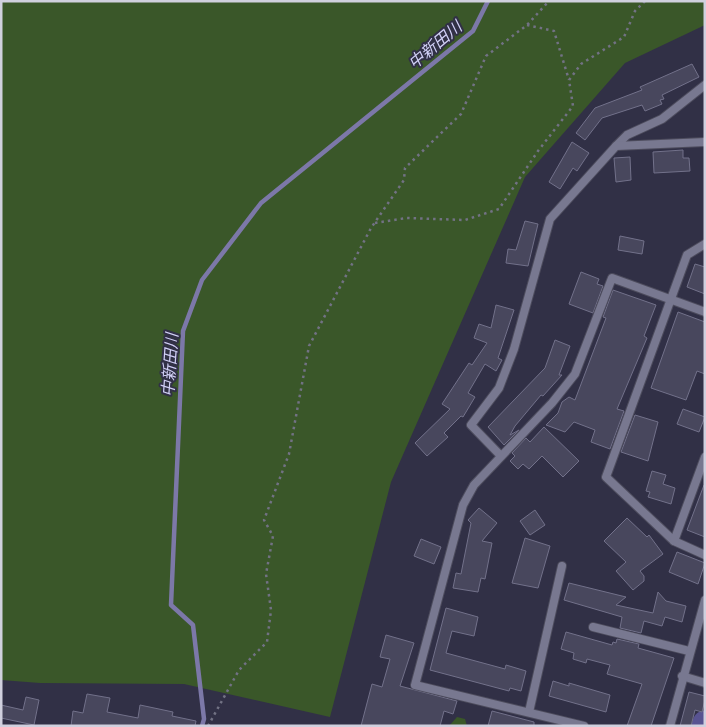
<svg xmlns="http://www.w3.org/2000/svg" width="706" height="727" font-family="'DM Sans','Noto Sans JP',sans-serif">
<rect width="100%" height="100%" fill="#313046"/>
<g fill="#3a5729">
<polygon points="1,1 705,1 705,25 625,63 525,177 391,482 330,717 184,684 40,683 1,680"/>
<polygon points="457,717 465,719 467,726 449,726"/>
</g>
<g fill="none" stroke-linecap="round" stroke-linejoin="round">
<polyline stroke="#7c78a8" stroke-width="4.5" points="202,726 204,719 193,625 171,605 183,331 202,280 261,203 473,31 488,1"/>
<polyline stroke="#585391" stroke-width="25" points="704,726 705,723"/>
</g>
<g fill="#48475d" stroke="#72718a">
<polygon points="692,64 699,77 662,95 664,99 660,100 662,104 645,111 642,105 602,118 585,140 576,133 595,108 642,90 640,87"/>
<polygon points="572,142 589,153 577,171 573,168 560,189 549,182"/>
<polygon points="683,150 683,158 689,158 690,171 654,173 653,152"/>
<polygon points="630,157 631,180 616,182 614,158"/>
<polygon points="525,221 538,224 528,266 506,263 508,249 516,250"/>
<polygon points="620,236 644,241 642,254 618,250"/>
<polygon points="695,264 705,267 705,294 687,287"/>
<polygon points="581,272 599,279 597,284 603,286 593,313 569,304"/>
<polygon points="613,290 656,305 644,336 647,338 617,409 624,411 610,449 591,442 595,430 574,422 565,432 546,425 558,413 562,402 569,397 575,400 606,318 603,317"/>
<polygon points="496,305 514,310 498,358 502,360 496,371 485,364 468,393 475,397 463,417 461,416 444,433 448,437 427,456 415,443 450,409 442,404 469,363 472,365 487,343 474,338 479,324 491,328"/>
<polygon points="678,312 705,322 705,374 697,371 686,400 651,388"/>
<polygon points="555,340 570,346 559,375 562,375 543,396 541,395 515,426 510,435 519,430 504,445 488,427 545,368"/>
<polygon points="683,409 705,417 699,432 677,424"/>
<polygon points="635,415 658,422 648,461 621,452"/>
<polygon points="544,427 579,461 563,477 542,456 529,469 523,464 518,469 510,461 515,456 512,453 526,438 530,442"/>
<polygon points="652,471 666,475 663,484 675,488 671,504 648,497 650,492 646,491"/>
<polygon points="704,485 705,485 705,537 687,530"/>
<polygon points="479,508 497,523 482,541 492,543 485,579 481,578 478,592 453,588 456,573 461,574 471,523 468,520"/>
<polygon points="535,510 545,525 530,535 520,521"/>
<polygon points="627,518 647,537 649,535 663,554 640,571 644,576 644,581 633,590 616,571 626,562 604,541"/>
<polygon points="525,538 550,546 538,588 512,583"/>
<polygon points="421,539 441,547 434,564 414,556"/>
<polygon points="677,552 705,563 698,584 669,572"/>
<polygon points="569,583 626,597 616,605 653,613 658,592 666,601 686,606 682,622 665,617 662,626 644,621 641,633 620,628 622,617 564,600"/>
<polygon points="446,608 478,617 474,636 452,631 446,653 505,669 506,665 526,671 521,691 510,688 509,691 430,670"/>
<polygon points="566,632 612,645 613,642 616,643 617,639 639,644 638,648 674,658 651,726 627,726 642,684 607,674 610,665 587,659 586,663 573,659 574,653 561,649"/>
<polygon points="386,635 414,643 400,686 457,701 453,714 444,711 440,726 361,726 372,684 382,687 390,659 380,657"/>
<polygon points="553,681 569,686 569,683 610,695 606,712 549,696"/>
<polygon points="689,692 705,696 705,700 702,712 695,710 691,726 680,726"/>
<polygon points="87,694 110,698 107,712 138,718 140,705 173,712 172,716 196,721 195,726 71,726 73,711 83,713"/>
<polygon points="26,697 39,700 34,725 1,718 1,705 23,710"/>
<polygon points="492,711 534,722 534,726 488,726"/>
</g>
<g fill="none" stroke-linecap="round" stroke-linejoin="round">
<g stroke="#4d4c5d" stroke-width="10">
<g id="service">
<polyline points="616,146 627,135 662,119 705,85"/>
<polyline points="705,244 687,255 606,477 674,541 705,555"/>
<polyline points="501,456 471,425 499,388 514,349 550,219 616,146 705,142"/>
<polyline points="674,541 705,457"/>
<polyline points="593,627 689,651"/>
<polyline points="682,676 705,683"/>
<polyline points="529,712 562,566"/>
<polyline points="584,726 415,685 463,505 474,485 552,403 575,374 612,278 705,312"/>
<polyline points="670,726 705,600"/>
</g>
</g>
<g stroke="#727284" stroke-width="2.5" stroke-dasharray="2.5 4" stroke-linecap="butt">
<polyline points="527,25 554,31 569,80"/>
<polyline points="375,223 406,218 465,220 499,209 538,151 573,106 569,80 581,64 624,37 635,11 645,1"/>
<polyline points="208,726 239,670 267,642 271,610 266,574 273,536 264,520 289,454 309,346 371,228 404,180 405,168 461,114 486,56 527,25 549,1"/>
</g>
<use href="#service" stroke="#787890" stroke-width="8"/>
</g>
<g text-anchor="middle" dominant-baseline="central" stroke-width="4" stroke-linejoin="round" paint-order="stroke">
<g font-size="16" font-style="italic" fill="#d1d0f6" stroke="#313046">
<text transform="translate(435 45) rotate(-40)">中新田川</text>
<text transform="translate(170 365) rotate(-86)">中新田川</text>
</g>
</g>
<rect width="706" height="727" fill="none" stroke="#d0d0de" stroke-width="5"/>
</svg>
